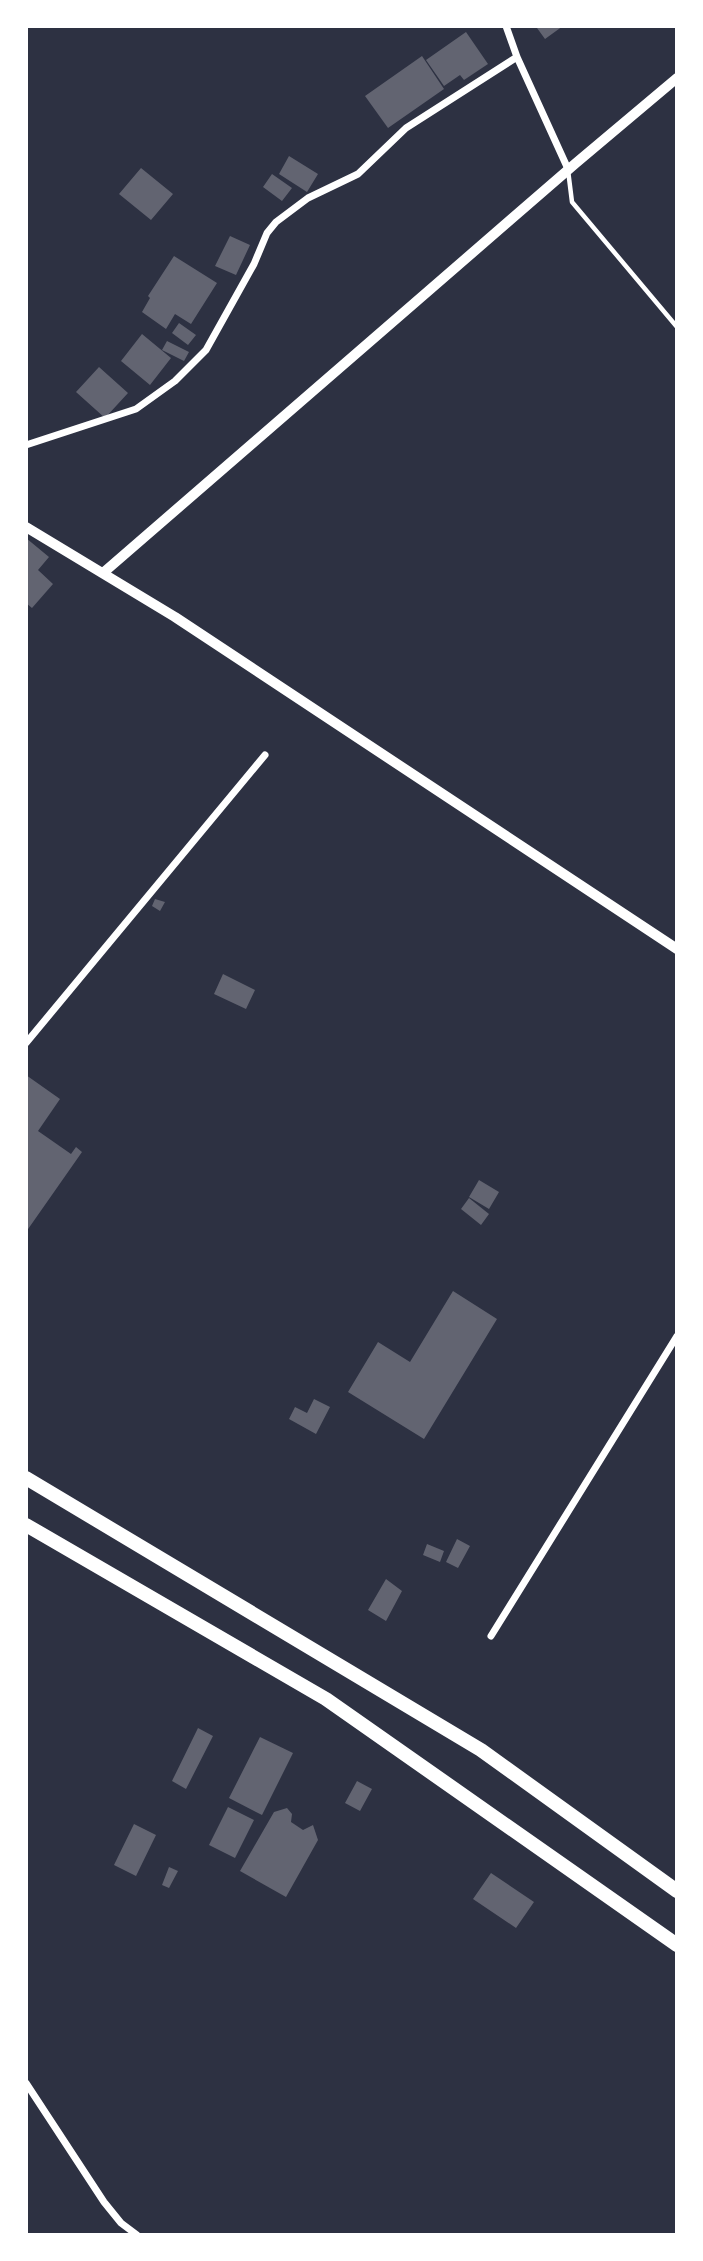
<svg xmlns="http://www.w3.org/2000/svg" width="703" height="2261" viewBox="0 0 703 2261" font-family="'Public Sans',sans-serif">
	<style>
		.building { fill: #626471 }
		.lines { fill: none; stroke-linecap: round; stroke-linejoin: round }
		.service { stroke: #fff; stroke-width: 4.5 }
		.minor { stroke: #fff; stroke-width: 7 }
		.tertiary { stroke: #fff; stroke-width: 10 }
		.trunk { stroke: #fff; stroke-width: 14 }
	</style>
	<rect width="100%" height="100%" fill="#2d3142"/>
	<path class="building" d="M540,26H563L545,39L537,28Z
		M466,32L488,64L464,80L460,75L444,86L426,60Z
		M422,56L444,89L388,128L365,96Z
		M289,156L318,174L307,192L279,174Z
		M141,168L173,194L151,220L119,194Z
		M272,174L292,188L282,201L263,187Z
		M230,236L250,245L236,275L215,266Z
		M174,256L217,283L191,324L175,314L166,329L142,312L150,298L148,296Z
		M179,323L196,335L188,345L172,333Z
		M142,334L171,358L150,385L121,361Z
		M167,341L189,352L184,361L162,350Z
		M99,367L128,393L105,418L76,392Z
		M26,538L49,557L38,570L53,584L32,608L26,603Z
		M155,899L165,902L160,911L152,906Z
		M223,974L255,990L246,1009L214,994Z
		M26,1075L60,1099L38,1131L71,1154L76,1147L82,1152L26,1232Z
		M479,1180L499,1192L489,1209L469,1197Z
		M469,1198L489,1214L481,1225L461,1209Z
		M453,1291L497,1319L424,1439L348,1392L378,1342L410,1362Z
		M314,1399L330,1407L316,1434L289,1419L295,1407L307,1413Z
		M457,1539L470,1546L458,1568L446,1562Z
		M427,1544L444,1551L440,1562L423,1555Z
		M386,1579L402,1591L386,1621L368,1610Z
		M198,1728L213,1736L186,1789L172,1781Z
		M260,1737L293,1753L262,1815L229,1798Z
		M357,1781L372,1789L360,1811L345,1803Z
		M228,1807L254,1820L235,1858L209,1845Z
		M287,1808L292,1814L291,1822L303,1830L313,1825L318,1840L286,1897L240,1871L274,1812Z
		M134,1824L156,1835L136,1876L114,1865Z
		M169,1867L178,1871L169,1888L162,1885Z
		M491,1873L534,1902L516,1928L473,1899Z"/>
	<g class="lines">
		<path class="service" d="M568,170L572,202L677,327"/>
		<path class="minor" d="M506,26L517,57L568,169
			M26,445L136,409L175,381L206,350L254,264L267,233L276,222L308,198L358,174L406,128L517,57
			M26,1043L265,755
			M491,1636L677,1336
			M26,2083L104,2202L121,2223L137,2235"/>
		<path class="tertiary" d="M26,527L175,617L677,949
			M103,573L576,163L677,78"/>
		<path class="trunk" d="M26,1478L481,1750L677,1891
			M26,1525L326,1699L677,1945"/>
	</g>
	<rect width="703" height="2261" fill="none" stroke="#ffffff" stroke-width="56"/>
</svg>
